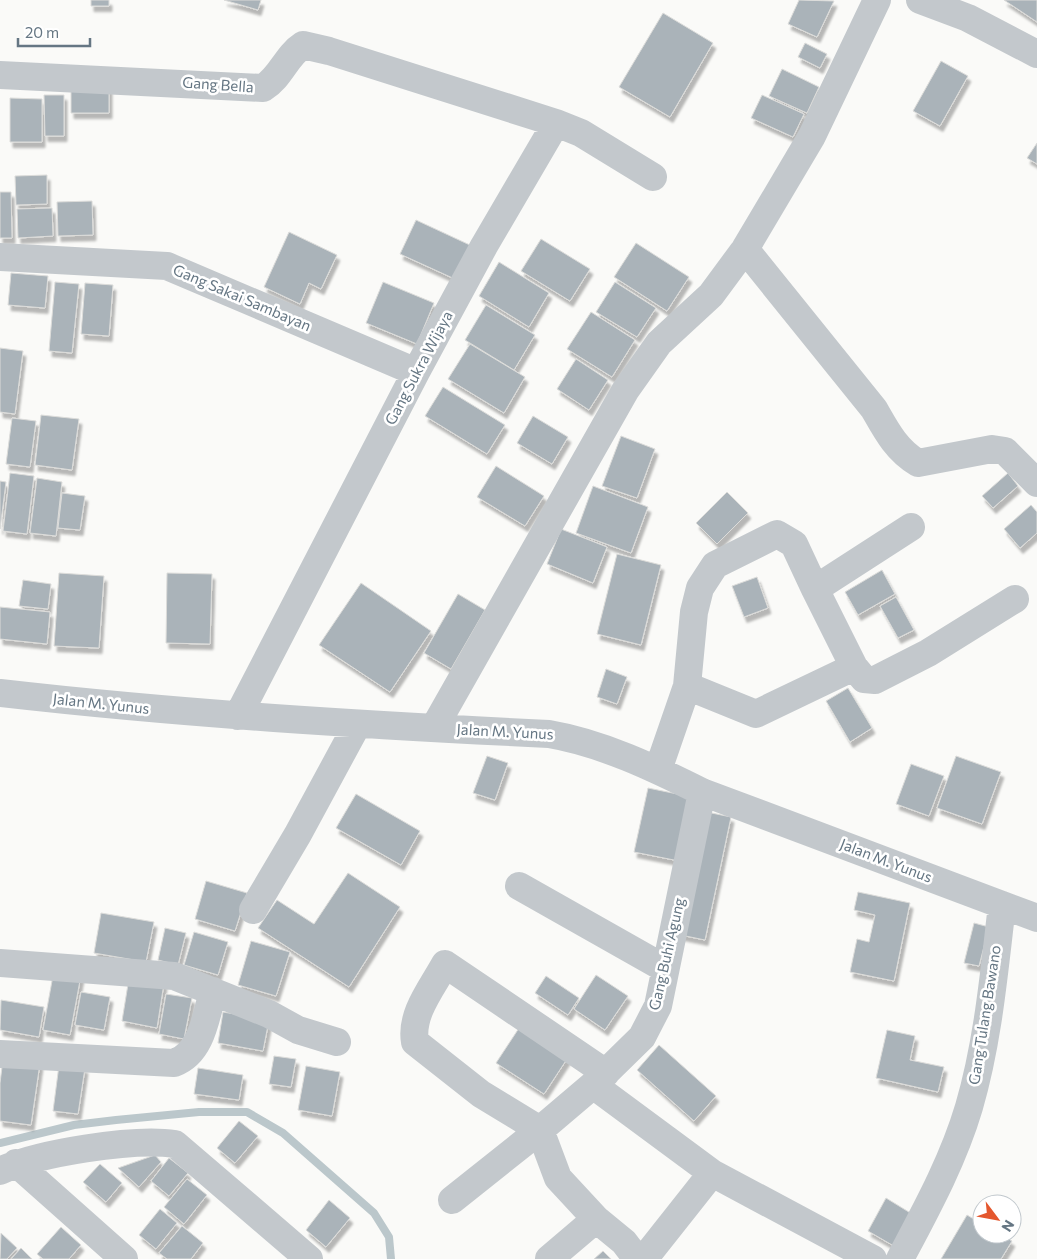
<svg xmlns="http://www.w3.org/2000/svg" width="1037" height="1259" viewBox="0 0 1037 1259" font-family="Commissioner,sans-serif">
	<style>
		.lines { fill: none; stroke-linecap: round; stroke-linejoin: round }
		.stream { stroke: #bbc7cb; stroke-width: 8 }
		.building { fill: #aab3b9; stroke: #dcdcda; filter: url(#shadow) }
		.minor { stroke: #c3c8cc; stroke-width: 28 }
		.labels { text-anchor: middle; stroke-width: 5; stroke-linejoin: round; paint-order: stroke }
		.street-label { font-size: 15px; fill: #657683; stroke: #fff }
	</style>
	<defs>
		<filter id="shadow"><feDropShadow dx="3" dy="5.5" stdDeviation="1" flood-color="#0004"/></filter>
	</defs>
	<rect width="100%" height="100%" fill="#fafaf8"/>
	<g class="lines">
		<path class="stream" d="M0,1143L74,1125L116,1120L199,1112H247L283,1133L374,1213L389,1237L391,1259"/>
	</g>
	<path class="building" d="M91,0H109V6H91Z
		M224,0H261L258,10Z
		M799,0L834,1L817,37L788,24Z
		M1004,0H1037V22Z
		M663,13L713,43L670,117L619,87Z
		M805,43L827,54L820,68L798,57Z
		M941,61L968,76L940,126L913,111Z
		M782,69L819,87L807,113L769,96Z
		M71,83H109V113H71Z
		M44,95H64V136H45Z
		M762,95L804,114L793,137L751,118Z
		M10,98L42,99V142H10Z
		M1037,143V164L1027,158Z
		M47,175V204L16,205L15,176Z
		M0,192H11L12,238H0Z
		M92,201L93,235L58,236L57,202Z
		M52,208L53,236L18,238L17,209Z
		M416,220L472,246L457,280L400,254Z
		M289,232L337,255L321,289L309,283L300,304L264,287Z
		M541,239L590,269L570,301L521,271Z
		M636,243L689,277L667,311L614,277Z
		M499,262L549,293L529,327L479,296Z
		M11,273L48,276L45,308L8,305Z
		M55,282L79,284L72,353L49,351Z
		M383,282L434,303L417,344L366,323Z
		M615,282L656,308L637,337L596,312Z
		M85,283L113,285L109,336L81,334Z
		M486,305L535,335L514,370L465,340Z
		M591,312L635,340L612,377L567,349Z
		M470,344L525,377L504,413L448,379Z
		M0,348L23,351L15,414L0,412Z
		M576,359L608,380L589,410L557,389Z
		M443,387L505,425L487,454L425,416Z
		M41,415L79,419L72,470L35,465Z
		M533,416L568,437L552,464L517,443Z
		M12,418L36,421L30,467L6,464Z
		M621,436L655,449L637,498L602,486Z
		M496,466L544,496L525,526L477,497Z
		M10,473L34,476L27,534L3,531Z
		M1008,473L1018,486L993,508L982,496Z
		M37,478L62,482L56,536L30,533Z
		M0,481L6,482L0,529Z
		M593,486L648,507L631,553L576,533Z
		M727,492L748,513L717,544L696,523Z
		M62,493L85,496L80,530L58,528Z
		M1031,505L1037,512V533L1020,548L1004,529Z
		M561,529L607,547L593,583L547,564Z
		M617,554L661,565L641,645L597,634Z
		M882,570L895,594L858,615L845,592Z
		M59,573L104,576L99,648L54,646Z
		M167,573L212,574L210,644L166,643Z
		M757,577L768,608L744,617L732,586Z
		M23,580L51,584L48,609L19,606Z
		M361,583L431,631L390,692L319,645Z
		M458,594L485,610L451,669L424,653Z
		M896,597L914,630L898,638L880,606Z
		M0,607L50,612L47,644L0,639Z
		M606,669L627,677L617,704L597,697Z
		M848,688L872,728L850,742L826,701Z
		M487,756L508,763L495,800L473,793Z
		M956,756L1001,772L982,824L937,808Z
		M911,764L944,776L929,816L896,804Z
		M648,788L692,797L679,861L634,852Z
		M356,794L420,831L401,865L336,828Z
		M702,811L731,817L705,940L676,934Z
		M348,873L400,907L349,987L258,928L277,900L314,924Z
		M206,881L247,893L235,931L195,919Z
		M858,892L910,903L894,981L850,972L857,939L869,942L875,915L854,910Z
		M101,913L154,922L146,962L94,953Z
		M974,923L989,927L979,966L964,963Z
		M165,928L186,933L178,965L158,960Z
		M194,932L228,942L218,975L184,965Z
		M251,941L290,952L276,996L238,985Z
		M54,970L81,975L70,1035L43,1030Z
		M596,975L628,996L605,1030L574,1009Z
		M546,976L579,998L568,1015L535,993Z
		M129,978L164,983L157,1028L122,1021Z
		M81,992L110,997L104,1030L75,1025Z
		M166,994L192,998L184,1039L159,1034Z
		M1,1000L44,1007L39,1037L0,1030Z
		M223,1012L269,1020L263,1051L218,1043Z
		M521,1025L569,1056L544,1094L496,1063Z
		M887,1030L915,1036L910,1060L944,1067L938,1092L876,1078Z
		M659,1045L716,1096L694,1121L637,1070Z
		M274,1056L296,1059L291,1087L269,1084Z
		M3,1059L40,1063L31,1125L0,1121V1083Z
		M59,1065L85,1068L78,1114L53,1111Z
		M306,1066L340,1072L332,1116L298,1110Z
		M198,1068L243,1075L239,1100L194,1094Z
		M239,1121L258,1136L235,1163L217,1148Z
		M155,1155L161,1162L139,1187L118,1168Z
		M169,1158L188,1173L169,1196L151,1181Z
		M100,1164L122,1183L106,1202L83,1182Z
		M187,1179L207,1195L184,1224L164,1207Z
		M886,1198L917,1217L899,1249L868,1231Z
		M329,1200L350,1218L326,1247L306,1230Z
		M160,1209L177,1223L156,1249L139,1235Z
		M967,1215L982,1224V1234H1000L1012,1241L1001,1259H941Z
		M182,1226L203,1243L191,1259H167L159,1253Z
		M61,1227L81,1245L69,1259H43L37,1254Z
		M1,1233L17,1248L7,1259H0Z
		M21,1248L32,1259H11Z
		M603,1251L611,1259H594Z"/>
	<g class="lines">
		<path class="minor" d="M920,0L968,18L1037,54
			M0,75L263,88C281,77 286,56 303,45L329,51L556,123
			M745,249L874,409C886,430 896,450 918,463L992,449L1005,451L1037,483
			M0,257L167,266L416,372
			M815,589L854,667
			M687,686L756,714L854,667L864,679L875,680L928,653L1015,599
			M0,693C183,714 365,725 549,734C602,743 654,768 702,792L1037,918
			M238,716L416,372L484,246L556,123L581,133L653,177
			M434,728L625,391L659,343L711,295L745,249L812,136L877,0
			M658,770L687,686L694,612L700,588L715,565L777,534L794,544L815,589L911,527
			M519,886L664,968
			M253,910L298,834L357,725
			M0,963L174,976L269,1014L298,1030L337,1042
			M0,1054L174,1063C202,1053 206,1016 213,991
			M593,1085L712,1173L873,1259
			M16,1163L124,1259
			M0,1171C37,1153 133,1138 175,1144L309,1259
			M452,1200L540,1130L481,1094L415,1042C410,1014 432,988 445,964L606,1073
			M549,1259L596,1219
			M637,1259L624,1242L596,1219L558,1178L540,1130L593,1085L642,1037L658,1006L702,792
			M644,1259L712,1173
			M900,1259C926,1210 953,1161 969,1107C988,1042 994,973 1002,905"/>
	</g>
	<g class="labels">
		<g class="street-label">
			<text transform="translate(218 85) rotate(4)" y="5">Gang Bella</text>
			<text transform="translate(242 298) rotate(23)" y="5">Gang Sakai Sambayan</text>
			<text transform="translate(419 368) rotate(-62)" y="5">Gang Sukra Wijaya</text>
			<text transform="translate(101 704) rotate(6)" y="5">Jalan M. Yunus</text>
			<text transform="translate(505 732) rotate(3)" y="5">Jalan M. Yunus</text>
			<text transform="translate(886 861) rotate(21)" y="5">Jalan M. Yunus</text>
			<text transform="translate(667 954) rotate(-77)" y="5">Gang Buhi Agung</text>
			<text transform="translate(985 1015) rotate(-81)" y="5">Gang Tulang Bawano</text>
		</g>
	</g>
	<g transform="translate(997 1219) rotate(122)"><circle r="24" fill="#ffffff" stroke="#c1c8cd"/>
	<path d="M0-4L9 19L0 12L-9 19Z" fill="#e4572e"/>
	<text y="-8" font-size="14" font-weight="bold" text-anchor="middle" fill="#657683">N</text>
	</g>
	<path d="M18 38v8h72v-8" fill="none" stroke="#657683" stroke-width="2.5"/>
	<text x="25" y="38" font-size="15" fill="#657683" stroke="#ffffff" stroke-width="4" paint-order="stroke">20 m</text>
</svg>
